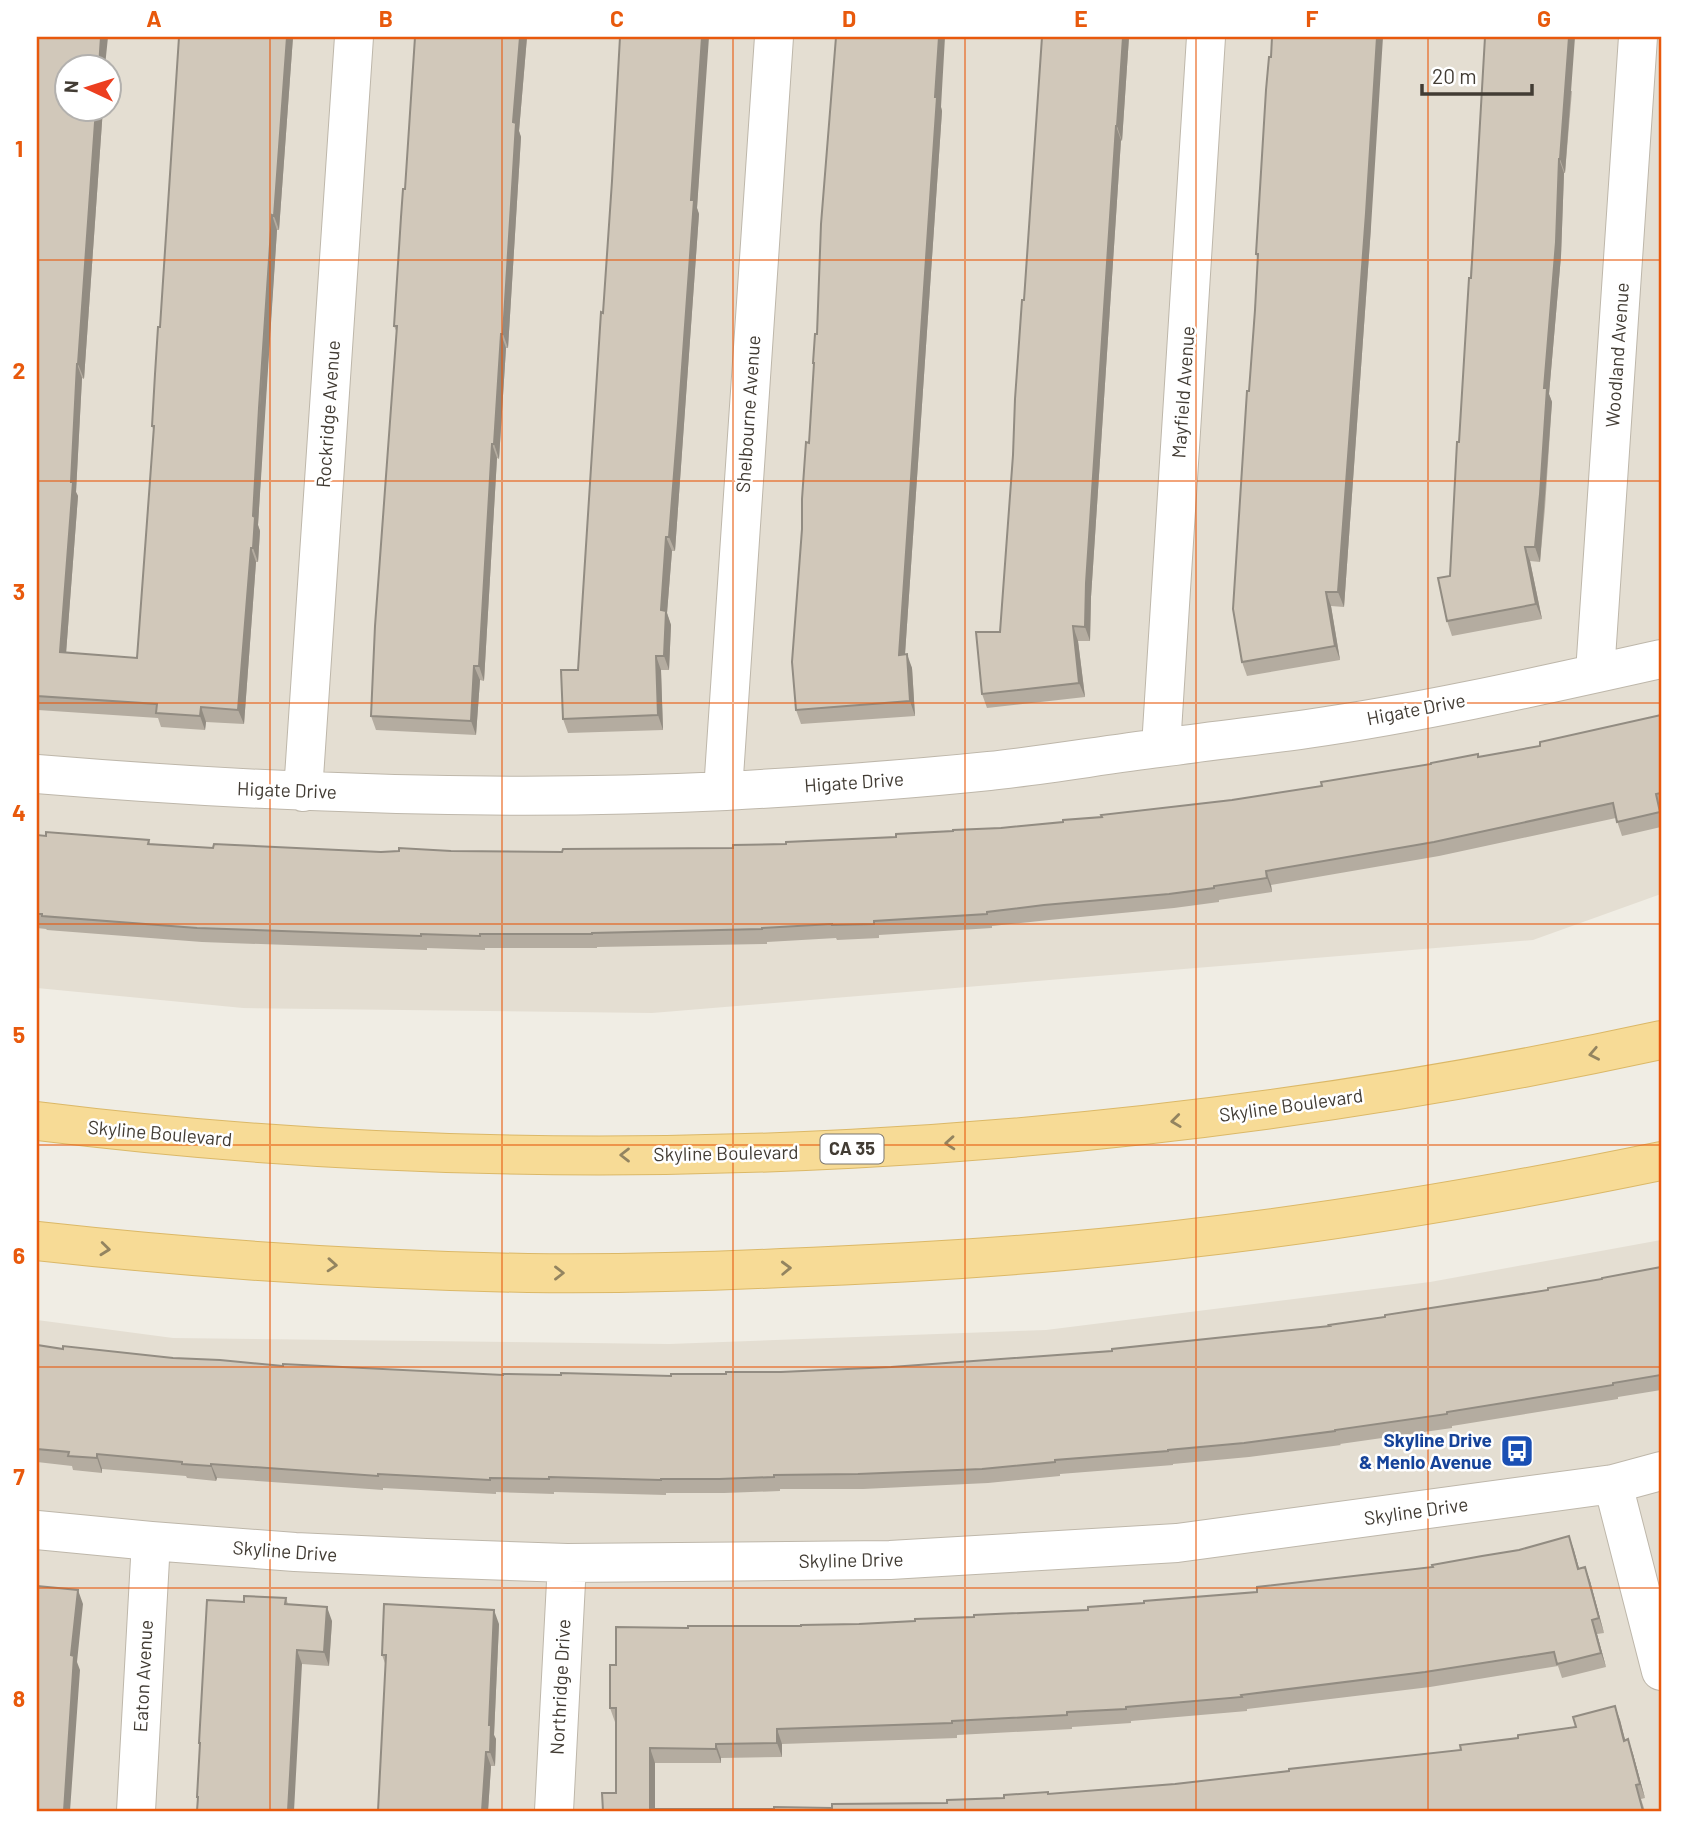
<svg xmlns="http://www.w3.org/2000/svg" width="1698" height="1848" viewBox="0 0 1698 1848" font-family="Barlow,sans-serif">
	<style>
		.residential { fill: #e4ded2; fill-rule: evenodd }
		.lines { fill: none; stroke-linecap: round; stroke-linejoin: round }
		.minor-casing { stroke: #beb7aa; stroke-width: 40 }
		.major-casing { stroke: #dbb867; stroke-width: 40 }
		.minor { stroke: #fff; stroke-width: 38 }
		.major { stroke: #f7db96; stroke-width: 38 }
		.wall { fill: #b4aca0 }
		.shaded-wall { fill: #928c82 }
		.building { fill: #d1c8ba; stroke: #928c82; stroke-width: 2 }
		.oneway { stroke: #938460 }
		.grid { fill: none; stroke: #e8590c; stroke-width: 2; stroke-opacity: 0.55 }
		.labels { text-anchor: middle; stroke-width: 5; stroke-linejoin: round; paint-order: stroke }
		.shield { fill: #fff; stroke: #7b7671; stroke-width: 2 }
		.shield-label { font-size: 18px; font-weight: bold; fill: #423c34 }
		.street-label { font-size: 19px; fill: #423c34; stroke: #fff }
		.transit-label { font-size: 19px; font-weight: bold; fill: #164399; stroke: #fff; text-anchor: end }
		.neatline { fill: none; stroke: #e8590c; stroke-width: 2.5 }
		.grid-label { font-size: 23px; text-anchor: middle; font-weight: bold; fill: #e8590c }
	</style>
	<rect width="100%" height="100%" fill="#f0ede4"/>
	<path class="residential" d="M37,37H1661V894L1533,940L652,1013L243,1008L37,988ZM66,66H108V108H66Z
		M1661,1240V1811H37V1320L173,1338L669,1344L1046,1330L1430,1282Z"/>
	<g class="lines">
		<defs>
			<path id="minor" d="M1595,673L1638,37
				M1161,747L1206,37
				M37,774C266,793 497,802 726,791C814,786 902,780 989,771C1046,765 1103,755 1160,748C1209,741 1258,736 1307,729C1426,712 1544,685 1661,659
				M723,791L774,37
				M303,792L354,37
				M1613,1484L1661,1671
				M37,1530L151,1541L295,1552L426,1558L567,1563L890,1560L1177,1543L1613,1484L1661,1471
				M136,1811L151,1541
				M554,1811L567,1563"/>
			<path id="major" d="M37,1121C575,1188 1132,1155 1661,1040
				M37,1241C200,1259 364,1270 528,1273C613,1274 698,1272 782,1268C914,1263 1045,1255 1175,1240C1338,1222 1501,1194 1661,1161"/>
		</defs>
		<use href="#minor" class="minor-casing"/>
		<use href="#major" class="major-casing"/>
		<use href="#minor" class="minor"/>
		<use href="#major" class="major"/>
	</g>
	<path class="wall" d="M37,37L66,108H103L84,379L82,378L76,492L78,496L66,653L137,658L154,432L152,426L160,327L293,37L279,230H277L264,422L258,525L260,531L258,562H256L244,724L206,722L205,730L161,727L158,718L38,710V716L37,715Z
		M415,37H527L519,131L521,137L508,348H506L499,459L497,458L484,681L480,680L476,735L376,730L371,716L397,333L394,326L405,189Z
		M1042,37H1129L1122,141L1121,140L1091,597L1090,641H1078L1085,697L987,708L982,694L1000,632L1024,300Z
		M1572,91L1565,173H1564L1561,256L1549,394L1552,402L1545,508L1540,562L1530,561L1542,619L1452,636L1447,621L1482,100Z
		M941,107L942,111L905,654L912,668L915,716L801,724L796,710L809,443L814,367L813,363L817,334Z
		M702,126L697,208L699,214L683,437L675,551H672L667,613L671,625L669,670H661L663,730L568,733L563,719L578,670Z
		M1371,227L1344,607L1331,606L1340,660L1247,676L1242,662L1249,391L1258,260L1256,254Z
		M1661,715V827L1622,836L1616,818L1439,856L1271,885L1272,892L1219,900V902L1174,908L1049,920L992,926V928L879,935V938L837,940L836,938L767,942V944L597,947V948H485V950L427,948V950L202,942L47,930L46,929L37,928V835L149,840L150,844L213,848L381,852L451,851L562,852L733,848L896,837L1063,822L1232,800L1322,786L1540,746Z
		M1661,1267V1390L1618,1397V1399L1452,1426V1428L1340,1444L1341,1445L1249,1457L1173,1464V1465L1060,1474V1476L988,1483L863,1489H780V1491L724,1493H666V1495L554,1492V1494L496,1492V1494L383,1488V1490L217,1478L216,1481L187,1478L186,1476L102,1469V1473L73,1470L72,1466L37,1462V1345L63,1349L173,1358L283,1366L503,1375L671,1376L891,1367L1112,1351L1330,1326L1548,1290Z
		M1569,1536L1579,1568L1585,1567L1590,1581L1604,1633L1597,1634L1606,1667L1562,1678L1558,1666L1430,1687L1247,1709V1711L1131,1721V1723L1072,1727V1729L957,1735V1738L782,1744V1757L721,1758V1763H655V1809H774L947,1803L1175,1784L1461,1750L1620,1720L1625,1740L1628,1739L1633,1754L1645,1798L1641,1799L1645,1811H603L616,1793L615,1722L610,1708L616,1665L688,1628L859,1624L1088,1610L1257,1592L1433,1567L1519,1550Z
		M286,1598L288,1604L332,1621L329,1666L302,1664L198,1801L197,1797L200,1747L199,1743L244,1602Z
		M499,1624L494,1735L496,1739L495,1766H491L488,1811H378L386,1666L382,1655Z"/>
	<path class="shaded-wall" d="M101,37H108L105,66H99Z
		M287,37H293L279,230L274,216Z
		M520,37H527L519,131L521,137L508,348L503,334L513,122Z
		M702,37H709L697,208L699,214L675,551L669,537Z
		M939,37H945L941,107L942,111L904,669L899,655Z
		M1123,37H1129L1122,141L1117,126Z
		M1377,37H1383L1371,227L1344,607L1338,592Z
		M1569,37H1575L1565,173L1560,159Z
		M96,108H103L84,379L78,364Z
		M1116,126L1121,140L1091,597L1090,641L1085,627L1086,583Z
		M1559,159L1564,173L1561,256L1549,394L1552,402L1540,562L1535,547L1544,388Z
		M272,215L277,230L258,525L260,531L258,562L253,548V516Z
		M501,334L506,348L499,459L494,444Z
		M77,364L82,378L76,492L78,496L65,667L60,652Z
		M492,444L497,458L484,681L479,666Z
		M666,537L672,551L667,613L671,625L669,670L664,656L661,610Z
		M1525,547L1530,561L1542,619L1536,604Z
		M251,548L256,562L244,724L238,710Z
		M1326,592L1331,606L1340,660L1335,646Z
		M1073,626L1078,641L1085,697L1079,683Z
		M907,654L912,668L915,716L910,701Z
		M656,656L661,670L663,730L658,715Z
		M474,666L480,680L476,735L471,721Z
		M201,707L206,722L205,730L200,716Z
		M1266,871L1271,885L1272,892L1267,878Z
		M97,1454L102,1469V1473L97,1458Z
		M211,1464L217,1478L216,1481L211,1466Z
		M1569,1536L1574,1550L1583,1583L1578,1569Z
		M1585,1567L1590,1581L1604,1633L1599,1618Z
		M78,1590L83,1604L77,1662L80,1670L70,1811H64L71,1655Z
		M327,1607L332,1621L329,1666L324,1652Z
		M494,1610L499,1624L494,1735L496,1739L495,1766L490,1752L489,1725Z
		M1592,1620L1597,1634L1606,1667L1601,1653Z
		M297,1650L302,1664L294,1811H288Z
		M1615,1706L1620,1720L1629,1755L1624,1741Z
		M777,1729L782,1744V1757L777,1743Z
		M1628,1739L1633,1754L1645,1798L1640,1784Z
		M716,1744L721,1758V1763L716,1749Z
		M650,1748L655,1763V1811L650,1809Z
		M486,1752L491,1766L488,1811H482Z"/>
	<path class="building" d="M37,37H101L99,66H66V108H96L78,364H77L71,482H73L60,652L137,658L154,426H152L155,374L158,327H160L179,37H287L274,216L272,215L259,408L253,516L255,517L253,548H251L238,710L201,707L200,716L156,713L157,704L37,696Z
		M415,37H520L513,122L516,123L503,334H501L494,444H492L479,666H474L471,721L371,716L375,626L397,326H394L401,217L403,189H405Z
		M620,37H702L691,200H694L678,423L669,537H666L661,610L666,611L664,656H656L658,715L563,719L561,670H578L598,359L601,312L603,313L612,181Z
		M836,37H939L935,97H937L899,655L907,654L910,701L796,710L792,662L802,529V499L806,442L809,443L814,363H813L815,334H817L821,224Z
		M1042,37H1123L1117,126H1116L1086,583L1085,627L1073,626L1079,683L982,694L976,632H1000L1013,455L1015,399L1022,300H1024Z
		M1272,37H1377L1366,213L1338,592H1326L1335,646L1242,662L1233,609L1247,391H1249L1255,310L1258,254H1256L1266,90L1269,57H1271Z
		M1485,37H1569L1560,159H1559L1556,242L1544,388H1547L1540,494L1535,547H1525L1536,604L1447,621L1438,578L1450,576L1457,442H1459L1469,278H1471Z
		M1661,715V793L1656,794L1660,812L1617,822L1613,803L1434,842L1266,871L1267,878L1214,886V888L1169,894L1044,905L987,912V914L874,921V924L832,925V924L762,928V929L592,933V934H480V936L421,934V936L197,928L42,916V914H37V835L46,836V832L149,840L148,844L213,848L214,844L381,852L399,851V848L451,851L562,852L563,849L733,848V845L786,844V842L896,837V834L953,831V830L1001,828L1063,822V820L1102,817L1101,815L1232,800L1322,786L1321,782L1431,764V763L1478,754V757L1540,746V742Z
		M1661,1267V1375L1613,1383V1385L1447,1412V1414L1335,1430V1431L1244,1443L1168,1450V1451L1055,1460V1462L982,1469L858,1474L774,1475V1477L719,1479H661V1480L549,1477V1479L490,1478V1480L378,1474V1476L211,1464V1466L182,1464V1462L97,1454V1458L68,1456L69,1452L37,1449V1345L63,1349V1346L173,1358L220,1360L283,1366V1364L503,1375V1374L561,1375V1373L671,1376V1374H726V1372H781L891,1367L1112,1351V1349L1330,1326L1329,1325L1385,1317V1315L1548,1290V1288L1602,1279V1278Z
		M1569,1536L1578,1569L1585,1567L1599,1618L1592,1620L1601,1653L1557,1664L1554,1652L1425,1672L1241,1695L1242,1697L1126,1707V1709L1067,1712V1715L952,1721V1723L777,1729V1743L716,1744V1749L650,1748V1809H774V1807L832,1808V1804L947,1803V1800L1004,1798V1795L1048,1792V1794L1175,1784L1289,1771V1769L1461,1750L1460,1745L1518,1738V1735L1576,1727L1573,1717L1615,1706L1624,1741L1628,1739L1640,1784L1636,1785L1643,1811H603L602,1793H616V1708H610V1665H616V1627L688,1628V1626H801V1625L859,1624L915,1621V1619L974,1617V1615L1088,1610V1607L1144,1603V1601L1257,1592V1587L1433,1567L1432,1565L1482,1556L1519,1550Z
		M37,1586L78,1590L71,1655L74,1656L64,1811H37Z
		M244,1596L286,1598L285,1604L327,1607L324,1652L297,1650L288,1811H197L198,1797H197L200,1743H199L207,1600L244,1602Z
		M384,1604L494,1610L489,1725H491L490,1752H486L482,1811H378L386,1655H382Z"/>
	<defs><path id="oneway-chevron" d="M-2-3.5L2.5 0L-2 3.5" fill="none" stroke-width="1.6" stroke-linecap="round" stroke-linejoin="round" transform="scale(1.75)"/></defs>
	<g class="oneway">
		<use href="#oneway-chevron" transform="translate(1594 1054) rotate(169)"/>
		<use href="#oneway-chevron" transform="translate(1176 1121) rotate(173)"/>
		<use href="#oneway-chevron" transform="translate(950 1143) rotate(176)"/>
		<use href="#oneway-chevron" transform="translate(625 1155) rotate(-180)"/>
		<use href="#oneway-chevron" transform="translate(105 1249) rotate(6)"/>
		<use href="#oneway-chevron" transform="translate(332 1265) rotate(4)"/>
		<use href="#oneway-chevron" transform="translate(786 1268) rotate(-2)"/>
		<use href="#oneway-chevron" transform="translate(559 1273)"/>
	</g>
	<path class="grid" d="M270,37V1811M502,37V1811M733,37V1811M965,37V1811M1196,37V1811M1428,37V1811M37,260H1661M37,481H1661M37,703H1661M37,924H1661M37,1145H1661M37,1367H1661M37,1588H1661"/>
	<defs>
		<symbol id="bus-square" viewBox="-11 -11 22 22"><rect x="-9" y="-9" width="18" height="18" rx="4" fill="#1a4fb4" stroke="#fff"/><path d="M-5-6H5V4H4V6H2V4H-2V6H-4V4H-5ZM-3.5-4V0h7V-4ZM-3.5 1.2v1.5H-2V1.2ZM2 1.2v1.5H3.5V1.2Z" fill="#fff"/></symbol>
	</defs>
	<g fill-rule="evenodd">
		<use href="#bus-square" x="1498" y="1432" width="38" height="38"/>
	</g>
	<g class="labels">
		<rect class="shield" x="820.5" y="1134.5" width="63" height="29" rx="5"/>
		<g class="shield-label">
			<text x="852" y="1155">CA 35</text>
		</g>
		<g class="street-label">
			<text transform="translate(1617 355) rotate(-86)" y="7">Woodland Avenue</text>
			<text transform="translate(1183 392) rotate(-86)" y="7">Mayfield Avenue</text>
			<text transform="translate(328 414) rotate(-86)" y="7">Rockridge Avenue</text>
			<text transform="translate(748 414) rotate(-86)" y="7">Shelbourne Avenue</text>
			<text transform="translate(1416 709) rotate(-11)" y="7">Higate Drive</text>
			<text transform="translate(854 782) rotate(-4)" y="7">Higate Drive</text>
			<text transform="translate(287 790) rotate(2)" y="7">Higate Drive</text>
			<text transform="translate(1291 1105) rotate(-8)" y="7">Skyline Boulevard</text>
			<text transform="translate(160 1133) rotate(5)" y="7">Skyline Boulevard</text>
			<text transform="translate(726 1153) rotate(-1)" y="7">Skyline Boulevard</text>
			<text transform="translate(1416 1511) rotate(-8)" y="7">Skyline Drive</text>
			<text transform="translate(285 1551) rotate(4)" y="7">Skyline Drive</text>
			<text transform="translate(851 1560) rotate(-1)" y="7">Skyline Drive</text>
			<text transform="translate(143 1676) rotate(-87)" y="7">Eaton Avenue</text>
			<text transform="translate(560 1687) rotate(-87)" y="7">Northridge Drive</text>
		</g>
		<g class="transit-label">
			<text x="1492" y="1447">Skyline Drive<tspan x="1492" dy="22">&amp; Menlo Avenue</tspan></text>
		</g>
	</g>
	<rect width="1698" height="1848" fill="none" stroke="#ffffff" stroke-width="77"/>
	<g transform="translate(88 88) rotate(274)"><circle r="33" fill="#ffffff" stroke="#b3b1ae" stroke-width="2"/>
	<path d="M0-5L12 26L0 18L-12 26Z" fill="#ec3e1f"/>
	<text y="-10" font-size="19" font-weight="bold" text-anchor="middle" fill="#423c34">N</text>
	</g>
	<path d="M1422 84v10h110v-10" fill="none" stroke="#423c34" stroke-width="3.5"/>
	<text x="1432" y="84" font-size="21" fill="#423c34" stroke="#ffffff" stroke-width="5" paint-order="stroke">20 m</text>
	<rect x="38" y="38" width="1622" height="1772" class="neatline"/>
	<g class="grid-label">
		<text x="154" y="27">A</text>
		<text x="386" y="27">B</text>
		<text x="617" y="27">C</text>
		<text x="849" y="27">D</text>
		<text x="1081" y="27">E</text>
		<text x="1312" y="27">F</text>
		<text x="1544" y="27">G</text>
		<text x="19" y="157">1</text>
		<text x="19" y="379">2</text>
		<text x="19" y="600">3</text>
		<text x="19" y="821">4</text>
		<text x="19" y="1043">5</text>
		<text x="19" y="1264">6</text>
		<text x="19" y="1485">7</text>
		<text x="19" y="1707">8</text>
	</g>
</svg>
